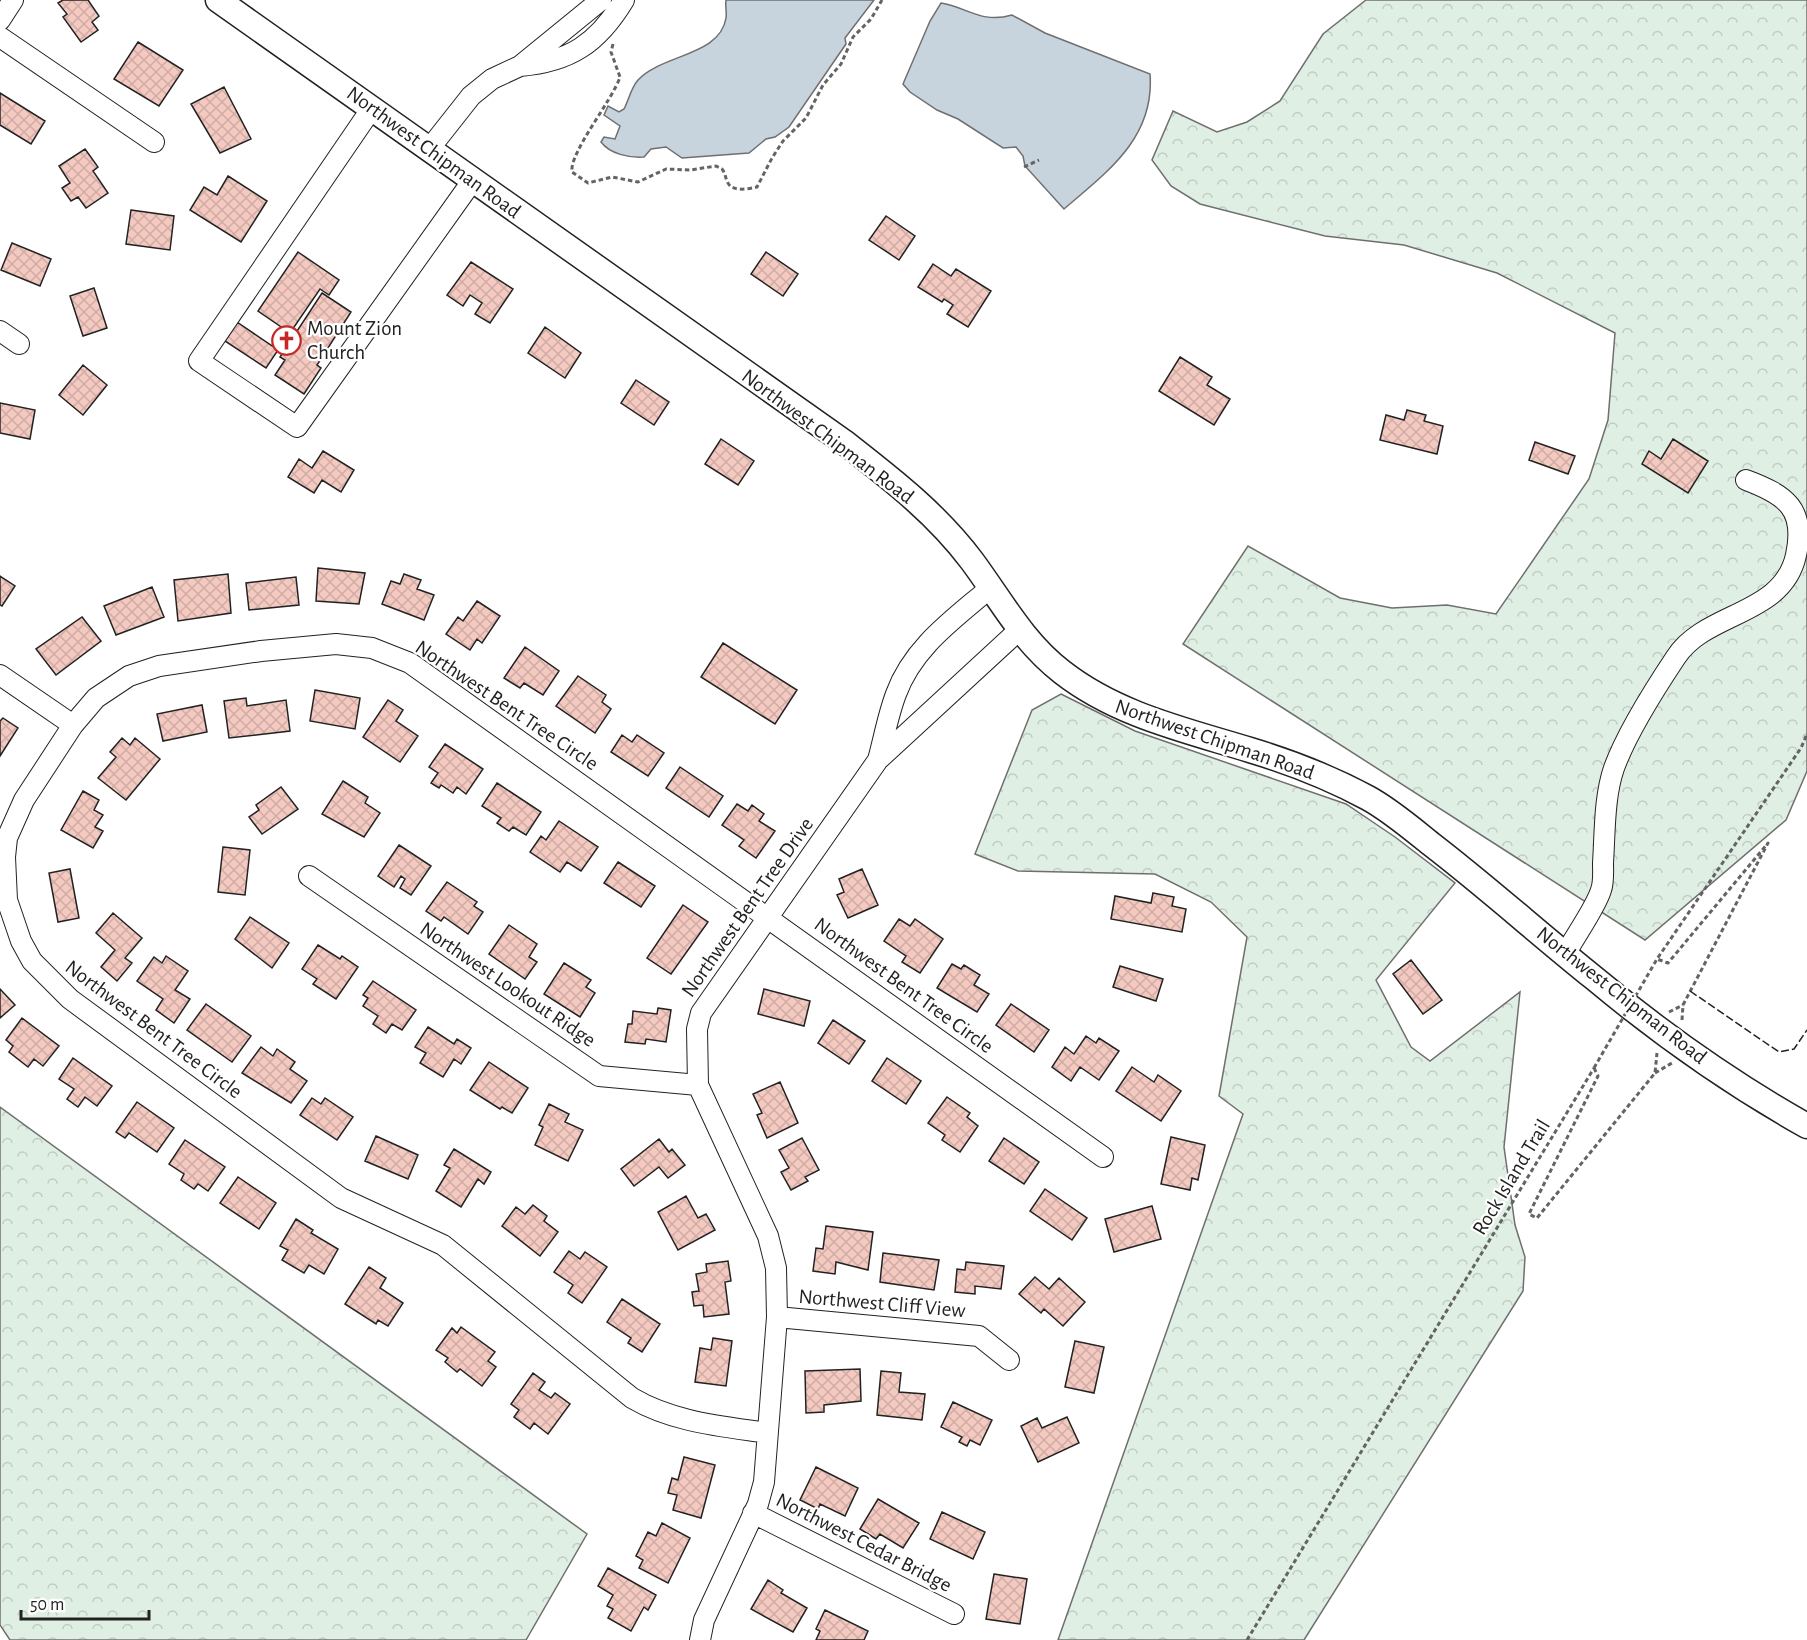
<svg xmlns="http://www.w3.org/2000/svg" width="1807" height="1640" viewBox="0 0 1807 1640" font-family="'Alegreya Sans',sans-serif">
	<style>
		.forest { fill: url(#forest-crowns); stroke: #6f6f6f; stroke-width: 1.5 }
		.water { fill: #c7d3dd; stroke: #6f6f6f; stroke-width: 1.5 }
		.building { fill: url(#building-cross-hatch); stroke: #222; stroke-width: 1.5 }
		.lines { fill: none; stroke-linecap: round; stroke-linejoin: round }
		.minor-casing { stroke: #222; stroke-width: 22 }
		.major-casing { stroke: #222; stroke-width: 27 }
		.path { stroke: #646464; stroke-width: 3; stroke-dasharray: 4.5 3; stroke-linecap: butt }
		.minor { stroke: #fff; stroke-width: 20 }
		.major { stroke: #fff; stroke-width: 24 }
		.path-bridge { stroke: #646464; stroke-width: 3; stroke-dasharray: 4.5 3; stroke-linecap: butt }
		.fence { stroke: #222; stroke-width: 1.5; stroke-dasharray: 8 3; stroke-linecap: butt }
		.labels { text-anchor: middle; stroke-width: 4.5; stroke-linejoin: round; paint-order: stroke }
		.street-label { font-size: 21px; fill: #222; stroke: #fff }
		.poi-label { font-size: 21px; fill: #222; stroke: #fff; text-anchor: start }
	</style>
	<defs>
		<pattern id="forest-crowns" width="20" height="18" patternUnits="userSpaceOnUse" patternTransform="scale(1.5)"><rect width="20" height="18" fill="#e0efe3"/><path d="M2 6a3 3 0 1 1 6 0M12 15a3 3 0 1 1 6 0" fill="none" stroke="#c0cdc2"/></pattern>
		<pattern id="building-cross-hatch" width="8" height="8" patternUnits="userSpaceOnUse" patternTransform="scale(1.5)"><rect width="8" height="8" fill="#f3c9c0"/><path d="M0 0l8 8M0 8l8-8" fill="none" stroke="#d0aca5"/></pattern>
	</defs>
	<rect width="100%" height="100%" fill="#fff"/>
	<path class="forest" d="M1366,0H1807V771L1786,820L1645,940L1183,644L1248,546L1340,598L1392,608L1447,605L1496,614L1589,479L1608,420L1615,333L1497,273L1404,245L1325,236L1200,204L1171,186L1152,160L1173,111L1217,132L1247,122L1280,101L1323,34Z
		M1061,694L1135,731L1346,804L1395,837L1455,883L1376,980L1411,1047L1430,1061L1520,992L1504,1147L1515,1225L1525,1257L1523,1291L1304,1640H1058L1243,1114L1219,1096L1247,937L1211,902L1155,874L1018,871L975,854L1032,710Z
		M0,1107L587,1534L526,1640H10L0,1625Z"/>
	<path class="water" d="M726,0H874L845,38L846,44L789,127L775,137L766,139L749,153L682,158L666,147L651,149L644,157C629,158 610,154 601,142L604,137L615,139L620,126L604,115L608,106L619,112L624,109C629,99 631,88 638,80C662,54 720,56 726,18C727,13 725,6 726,0Z
		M941,3C967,7 981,24 1012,15L1045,33L1150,74C1155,138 1107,172 1064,209L1025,166L1023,156L1016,147L1003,148L958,119L937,110L910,92L903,84L930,21Z"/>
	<path class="building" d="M63,0H88L99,16L92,22L98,30L81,42L63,17L67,14L58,3Z
		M138,42L183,70L159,106L114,79Z
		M224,87L251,139L220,153L191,104Z
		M0,93L45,121L31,144L0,125Z
		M85,149L98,167L93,171L108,193L86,208L78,197L71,201L62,188L70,183L59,166Z
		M228,176L267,201L241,242L190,210L204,187L217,195Z
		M131,210L174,216L170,250L126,244Z
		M886,216L915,236L899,260L869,240Z
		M12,243L51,259L40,286L1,270Z
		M298,252L339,280L329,295L320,289L290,333L258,311Z
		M766,252L798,274L783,296L751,274Z
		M471,262L513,289L490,323L475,314L482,303L470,295L463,306L447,295Z
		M933,264L951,276L956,269L991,291L968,327L947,314L953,305L944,299L942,302L918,287Z
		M94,288L107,328L83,336L70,296Z
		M322,293L351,312L317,365L321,368L304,394L275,375L285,360L280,357Z
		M237,322L278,350L266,368L225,341Z
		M545,327L581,353L565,378L528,353Z
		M1180,357L1212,377L1207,385L1230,399L1214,425L1159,391Z
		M83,365L107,385L83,415L59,395Z
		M636,380L669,402L654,425L621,403Z
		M0,403L35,410L30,439L0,433Z
		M1407,410L1426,415L1424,421L1443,426L1437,454L1380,440L1386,415L1404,420Z
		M721,439L754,461L738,485L705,464Z
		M1673,439L1708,461L1688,493L1642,464L1649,451L1661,459Z
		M1535,442L1575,456L1568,474L1529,460Z
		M323,451L354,470L341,492L322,480L314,493L288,477L299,459L312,468Z
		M318,568L365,573L359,604L316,601Z
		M228,574L231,613L178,621L174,580Z
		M404,574L421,580L417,589L434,595L424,620L382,604L391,581L400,584Z
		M0,576L15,586L2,606L0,605Z
		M296,577L299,605L249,610L246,583Z
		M152,587L164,617L116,635L104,606Z
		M477,601L500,616L482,643L477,639L470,650L446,634L458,617L463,621Z
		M82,617L101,641L56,675L36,649Z
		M723,643L797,690L775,724L701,677Z
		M525,647L559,671L543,695L524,683L520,688L504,678Z
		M578,676L606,695L602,702L611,709L595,733L556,706Z
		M315,690L360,698L355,729L310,721Z
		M246,698L247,706L286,700L290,731L229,738L224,701Z
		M388,700L403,710L396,721L418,736L400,762L363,737Z
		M202,705L207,732L163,741L157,714Z
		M3,718L18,728L0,756V721Z
		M622,735L632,742L637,735L664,753L648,776L611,752Z
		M122,738L130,745L135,738L160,759L126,800L98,778L116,757L110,752Z
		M445,744L483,769L466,794L457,787L453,793L441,785L439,788L431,783L438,773L429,767Z
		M680,767L723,796L709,817L666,788Z
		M343,781L368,797L365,803L380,813L364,837L322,814Z
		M497,783L541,812L526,835L513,827L509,831L497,823L501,818L482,806Z
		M281,787L298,809L262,834L249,817L259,810L256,805Z
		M83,791L99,800L94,810L103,815L95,827L103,831L93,848L61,830Z
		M737,804L748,811L752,805L764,814L759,821L775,831L756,858L739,846L744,840L722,825Z
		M559,821L598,847L581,871L567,862L560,872L530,852L541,836L546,840Z
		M399,845L431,866L411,895L400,888L405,879L401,876L394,887L378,876Z
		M223,847L250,850L245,895L218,892Z
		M618,862L655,886L641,907L604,883Z
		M70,869L79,918L58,922L49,873Z
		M862,869L878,905L848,918L837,895L844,892L839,879Z
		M447,882L477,902L474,906L483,912L468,934L444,917L441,921L426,911Z
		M1153,893L1174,897L1172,906L1186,909L1182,932L1111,919L1115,896L1151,903Z
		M683,905L708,922L671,974L647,958Z
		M113,913L142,938L125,958L132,963L117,981L101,967L115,950L96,933Z
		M250,917L289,943L272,968L235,939Z
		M899,919L910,926L915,919L943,939L920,973L902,962L906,956L884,941Z
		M509,925L537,944L529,957L537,962L525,979L489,954Z
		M318,945L340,959L342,956L358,967L336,999L313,984L317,979L302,969Z
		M166,956L188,971L175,990L190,999L174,1023L156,1010L163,999L137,981L154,957L162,963Z
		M1411,960L1442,1000L1423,1014L1393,974Z
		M564,963L591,980L586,987L595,993L580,1017L544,994Z
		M952,964L961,969L964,965L980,975L974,985L989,994L977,1012L937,988Z
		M1120,966L1163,979L1156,1001L1113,987Z
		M373,981L416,1010L402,1030L392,1024L386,1033L373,1024L378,1016L363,1006L368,998L363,995Z
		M0,989L15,1005L0,1018Z
		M764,989L810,1001L804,1026L758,1014Z
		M206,1004L251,1036L232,1062L187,1030Z
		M1011,1004L1049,1030L1034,1052L996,1025Z
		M658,1008L671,1010L666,1042L646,1039L645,1044L625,1042L628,1024H632L633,1011L657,1014Z
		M22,1018L59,1046L43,1066L34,1059L28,1067L9,1052L13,1046L6,1040Z
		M833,1020L865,1041L849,1064L818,1043Z
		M428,1027L454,1044L457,1039L471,1048L461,1064L454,1059L443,1077L420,1063L426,1053L415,1047Z
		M1086,1036L1096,1043L1099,1038L1119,1051L1099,1080L1080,1067L1071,1081L1052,1067L1065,1047L1074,1054Z
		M261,1047L273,1056L277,1049L295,1062L290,1069L307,1081L291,1103L242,1073Z
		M73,1058L112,1086L97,1106L85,1097L78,1107L67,1099L74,1089L59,1079Z
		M887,1058L921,1081L906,1104L872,1081Z
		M489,1062L528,1088L512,1113L502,1107L500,1109L470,1090Z
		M1132,1067L1154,1082L1158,1075L1181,1091L1161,1121L1116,1091Z
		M780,1082L798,1123L767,1138L757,1115L762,1113L753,1094Z
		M947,1097L970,1113L967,1117L978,1126L960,1152L942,1140L945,1135L928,1123Z
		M312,1098L321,1104L325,1098L353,1117L337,1140L300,1115Z
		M137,1102L174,1128L157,1152L129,1133L125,1138L116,1132Z
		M549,1104L569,1114L565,1122L583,1130L568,1161L535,1145L543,1127L539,1125Z
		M376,1136L418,1155L408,1179L365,1161Z
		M1171,1137L1205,1145L1198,1180L1192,1178L1190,1190L1161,1184Z
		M802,1138L819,1170L805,1177L808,1181L791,1190L781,1172L789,1168L779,1150Z
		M1004,1138L1039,1162L1024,1184L989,1161Z
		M659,1139L669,1152L672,1149L685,1165L668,1178L659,1167L634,1186L621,1169Z
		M185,1140L225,1167L208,1191L198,1184L194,1189L181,1180L184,1174L169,1164Z
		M454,1149L491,1172L484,1184L478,1179L461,1207L436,1191L450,1168L444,1165Z
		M238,1177L276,1203L259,1229L220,1203Z
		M1045,1189L1087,1218L1072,1240L1030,1211Z
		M686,1196L698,1218L706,1214L715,1230L678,1250L658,1212Z
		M533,1205L547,1216L544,1221L558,1232L540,1256L502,1226L516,1207L525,1214Z
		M1152,1206L1161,1239L1114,1252L1105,1219Z
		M296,1219L313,1230L311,1233L338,1249L324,1274L309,1265L304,1273L282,1260L288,1250L280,1246Z
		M826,1226L873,1232L868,1270L836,1262L835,1274L813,1271L816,1248L823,1249Z
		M569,1251L580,1259L585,1252L607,1267L582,1303L568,1293L573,1285L554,1272Z
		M883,1253L939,1260L934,1290L880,1282Z
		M728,1261L731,1281L725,1282L729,1314L704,1317L703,1305L694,1306L692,1292L699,1291L696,1274L707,1272L706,1264Z
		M966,1262L1004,1266L1001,1289L975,1286V1294L955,1292L957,1269L965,1270Z
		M369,1267L386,1278L380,1288L403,1303L388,1326L378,1320L376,1324L345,1304Z
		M1035,1277L1049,1289L1059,1278L1085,1302L1063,1326L1044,1309L1041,1313L1019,1294Z
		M622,1299L660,1324L642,1352L628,1343L631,1338L607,1322Z
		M461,1327L495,1352L488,1361L496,1367L482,1386L460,1369L457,1372L445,1362L448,1358L436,1350L452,1328L457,1333Z
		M713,1338L732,1341L726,1386L695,1382L700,1348L711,1350Z
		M1075,1341L1104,1347L1094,1393L1065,1387Z
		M860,1369L861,1401L824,1405V1412L806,1413L805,1371Z
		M881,1371L901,1373L899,1392L925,1394L922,1420L877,1415Z
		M533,1373L545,1382L539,1390L551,1398L555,1393L570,1404L548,1434L534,1423L530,1429L514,1417L519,1410L511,1404Z
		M953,1402L992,1420L980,1445L970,1440L967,1446L959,1442L962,1437L941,1427Z
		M1067,1417L1079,1443L1038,1462L1021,1426L1037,1418L1042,1428Z
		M684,1457L715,1465L701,1518L673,1510L677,1495L668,1493L672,1478L678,1480Z
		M816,1467L858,1488L845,1516L820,1504L818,1509L800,1500Z
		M878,1499L919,1523L903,1548L880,1534L876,1539L860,1529Z
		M942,1512L985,1532L973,1559L930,1539Z
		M662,1523L690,1538L668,1583L639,1568L643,1560L636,1556L648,1532L656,1536Z
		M608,1568L656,1595L648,1610L644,1607L631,1631L608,1618L613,1609L607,1606L613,1595L598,1586Z
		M994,1574L1027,1579L1020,1624L986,1619Z
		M768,1580L783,1590L781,1593L807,1608L793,1632L751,1609Z
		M825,1610L868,1631L864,1640H816L820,1631L816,1629Z"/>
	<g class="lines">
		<defs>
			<path id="minor" d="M0,20L13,0
				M0,37L154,142
				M520,66C570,62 598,43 624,0
				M372,108L199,361L297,427L473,180
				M430,148L471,96L492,79L520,66L601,0
				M0,331L19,344
				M0,675L73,725
				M878,760C884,738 888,715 896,694C913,647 954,619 990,588
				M309,876L599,1076L698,1085
				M1566,953C1575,936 1596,907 1601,890C1604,882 1603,871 1603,863C1605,833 1604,797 1614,768C1626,735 1656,687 1676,657C1706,611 1783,616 1796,555C1806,509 1786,495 1746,480
				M777,1317L979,1336L1009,1360
				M767,1433C720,1426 673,1422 632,1398L443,1245L341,1198L70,999L32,961L21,941L7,900L5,857L7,838L24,800L73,725L96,698L129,676L159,666L261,651L336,644L372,648L410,663L1103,1157
				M753,1513L954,1614
				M700,1640L704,1620L758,1504L764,1482L777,1317L776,1268L768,1236L698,1085L697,1029L701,1013L878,760L1019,630"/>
			<path id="major" d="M218,0L844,442C890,478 936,513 972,561C1001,600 1022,641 1062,672C1117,715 1185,730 1250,750C1290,762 1331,778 1368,798C1390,810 1411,828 1431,844C1487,887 1539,934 1594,978C1660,1033 1732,1084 1807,1126"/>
		</defs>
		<use href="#minor" class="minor-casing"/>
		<use href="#major" class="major-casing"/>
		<path class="path" d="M613,44L611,52L620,77C612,101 569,153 572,172L588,183L612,177L638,182L666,169L690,170L716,166L722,169C726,174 725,178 728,183C732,192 749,189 757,187L772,158L783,141L806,118L823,85L841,64L853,37L871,19L882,0
			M1024,167L1039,160
			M1669,1012L1683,1005
			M1682,1020L1683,1005L1768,843L1668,963L1657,959L1801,748L1807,734
			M1594,1068L1598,1076L1529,1214L1537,1218L1655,1073L1657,1053
			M1655,1073L1672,1063
			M1247,1640L1594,1068"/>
		<use href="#minor" class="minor"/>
		<use href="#major" class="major"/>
		<path class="path-bridge" d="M1594,1068L1657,959"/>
		<path class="fence" d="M1690,991L1779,1052L1794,1049L1807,1030"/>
	</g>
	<defs>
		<symbol id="church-ring" viewBox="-11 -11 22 22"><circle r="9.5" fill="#fff" stroke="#c62828" stroke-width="1.5"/><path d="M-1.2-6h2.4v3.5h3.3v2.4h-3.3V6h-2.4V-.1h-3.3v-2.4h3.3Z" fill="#c62828"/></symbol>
	</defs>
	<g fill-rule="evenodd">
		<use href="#church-ring" x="270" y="324" width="33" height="33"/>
	</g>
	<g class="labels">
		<g class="street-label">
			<text transform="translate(434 152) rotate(36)" y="7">Northwest Chipman Road</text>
			<text transform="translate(828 436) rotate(37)" y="7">Northwest Chipman Road</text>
			<text transform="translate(507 705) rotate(34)" y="7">Northwest Bent Tree Circle</text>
			<text transform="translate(1215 739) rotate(19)" y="7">Northwest Chipman Road</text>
			<text transform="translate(747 907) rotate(-55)" y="7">Northwest Bent Tree Drive</text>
			<text transform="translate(508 984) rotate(34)" y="7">Northwest Lookout Ridge</text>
			<text transform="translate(904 985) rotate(36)" y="7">Northwest Bent Tree Circle</text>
			<text transform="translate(1622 995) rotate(38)" y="7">Northwest Chipman Road</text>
			<text transform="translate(154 1029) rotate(37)" y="7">Northwest Bent Tree Circle</text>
			<text transform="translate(1511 1177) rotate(-59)" y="7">Rock Island Trail</text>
			<text transform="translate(882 1303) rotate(5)" y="7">Northwest Cliff View</text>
			<text transform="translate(864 1542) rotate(27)" y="7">Northwest Cedar Bridge</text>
		</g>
		<g class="poi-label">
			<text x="307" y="335">Mount Zion<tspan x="307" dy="24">Church</tspan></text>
		</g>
	</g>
	<path d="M21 1610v9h128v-9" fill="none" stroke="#222222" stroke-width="3"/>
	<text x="30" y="1610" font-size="18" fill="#222222" stroke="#ffffff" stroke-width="4.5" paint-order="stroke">50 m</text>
</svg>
